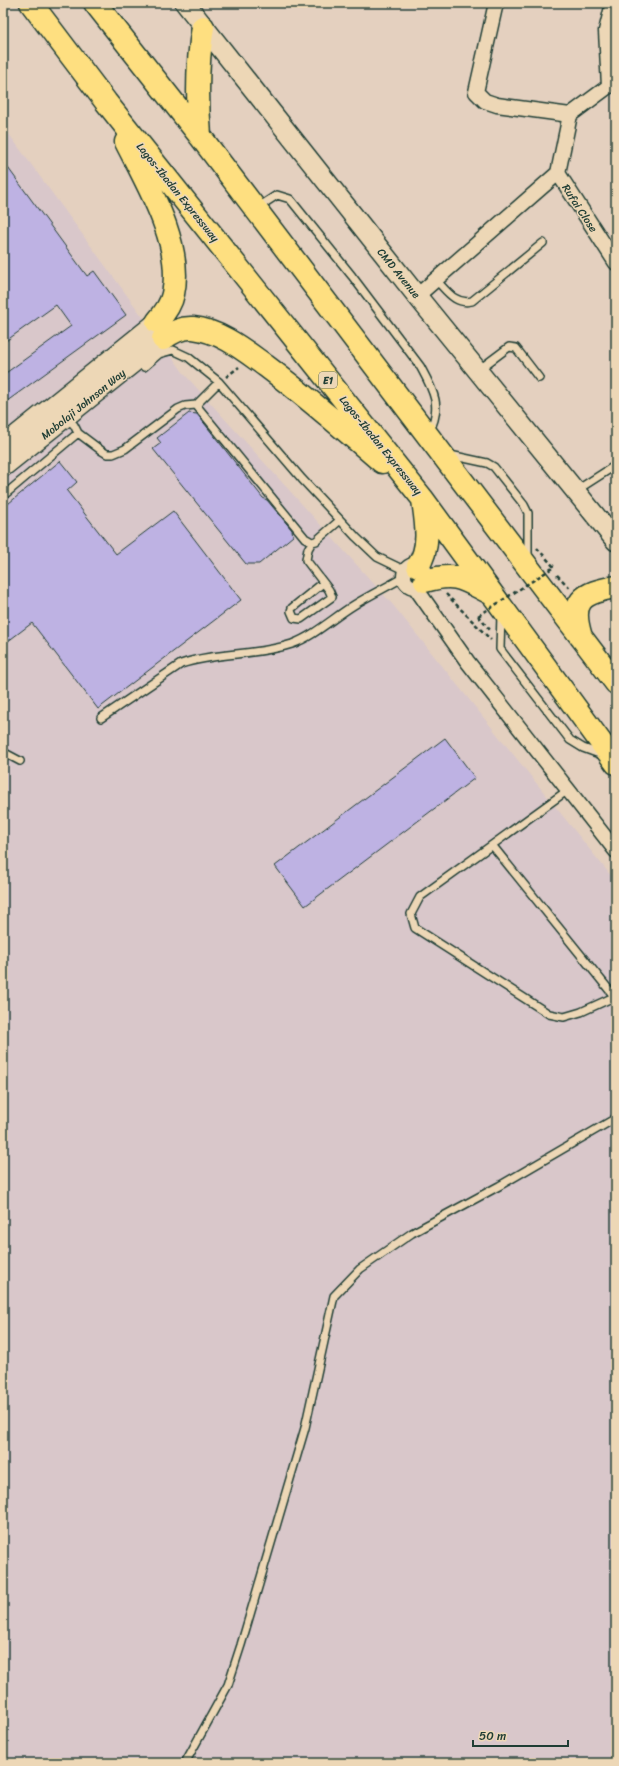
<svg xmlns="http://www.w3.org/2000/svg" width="619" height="1766" viewBox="0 0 619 1766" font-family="Sriracha,sans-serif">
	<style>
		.built { fill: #d9c7ca }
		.building { fill: #beb2e3; stroke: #1f3d34 }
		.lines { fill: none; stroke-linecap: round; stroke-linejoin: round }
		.lane-casing { stroke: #1f3d34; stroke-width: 10 }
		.street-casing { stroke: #1f3d34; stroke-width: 17 }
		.secondary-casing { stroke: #1f3d34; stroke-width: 22 }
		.highway-casing { stroke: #1f3d34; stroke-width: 25 }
		.path { stroke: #1f3d34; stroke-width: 2.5; stroke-dasharray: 4 3; stroke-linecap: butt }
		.lane { stroke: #edd7b6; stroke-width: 7 }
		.street { stroke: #edd7b6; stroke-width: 14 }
		.secondary { stroke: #edd7b6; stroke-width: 19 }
		.highway { stroke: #fedf80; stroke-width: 22 }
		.path-bridge { stroke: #1f3d34; stroke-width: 2.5; stroke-dasharray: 4 3; stroke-linecap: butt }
		.labels { text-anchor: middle; stroke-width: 3; stroke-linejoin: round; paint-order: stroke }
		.shield { fill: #edd7b6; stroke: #5d6b5b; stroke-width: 1 }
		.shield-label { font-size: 10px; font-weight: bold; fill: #1f3d34 }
		.street-label { font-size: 11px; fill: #1f3d34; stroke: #edd7b6 }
	</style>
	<rect width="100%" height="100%" fill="#e4d0bf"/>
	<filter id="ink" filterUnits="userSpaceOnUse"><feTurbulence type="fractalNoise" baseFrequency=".025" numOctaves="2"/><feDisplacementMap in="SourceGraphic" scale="8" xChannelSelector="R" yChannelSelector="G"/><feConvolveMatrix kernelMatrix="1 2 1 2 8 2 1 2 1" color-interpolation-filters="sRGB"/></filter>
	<g filter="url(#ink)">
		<path class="built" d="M3,126L186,376L393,605L616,882V1763H3Z"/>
		<path class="building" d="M3,161L87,276L94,271L126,315L3,404V375L71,326L56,305L3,343Z
			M189,413L197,414L263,498L267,500L292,530L293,536L259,564H246L153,449L161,443L157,438Z
			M60,461L77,482L67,491L116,554L173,511L241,600L98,709L32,623L3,645V508Z
			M445,738L475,778L305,906L275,866Z"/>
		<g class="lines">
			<defs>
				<path id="lane" d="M257,208L277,195L290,199L352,276L420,366C433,390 443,406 429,432
					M436,280C447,291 455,305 472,301L543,243
					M144,367L159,354L173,350L188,357L219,382L302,479L356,537L377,557L406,571
					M477,371L509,347L516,348L539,378
					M196,405L219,382
					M67,418L74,425L78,433L102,451L107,454H113L125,449L178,409L185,406L196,405L305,538L312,542L316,541L339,521
					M450,455L487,463L494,467L524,505L528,513V559
					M577,490L616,465
					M3,496L78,433
					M312,542L308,549L306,560L329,590L332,597L301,619L294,618L291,611L292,608L323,583
					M501,614L500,649L570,740L583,748L602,755
					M101,718L181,664C216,652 256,656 292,644C314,636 333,618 354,605C370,595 387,587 404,577
					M3,752L20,761
					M568,790L420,897L411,914L415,928L549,1014L564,1017L581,1012L616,996
					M492,845L614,996
					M185,1763L228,1685L241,1645L305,1428L334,1296L360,1269L412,1233L499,1186L616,1118"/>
				<path id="street" d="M496,3L476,92L485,101L497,105L570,115
					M609,86L606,31L613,3
					M558,173L570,115L609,86L616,84
					M558,173L616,263
					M417,296L558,173
					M404 576a11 11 0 1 1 22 0a11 11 0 1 1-22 0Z
					M415,587L467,661L616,851"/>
				<path id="secondary" d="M185,3L417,296L616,541
					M3,446L157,322
					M3,467L163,339"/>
				<path id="highway" d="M31,3L106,102L422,498L616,763
					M95,3L200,136L616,683
					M200,136C197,99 197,62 203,27
					M126,142C147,184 184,245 173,294C171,305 164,314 157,322
					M163,339C172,332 181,327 193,328C221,331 245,351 266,366C306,396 344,429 382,462
					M418,566C431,547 426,522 423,500
					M425,581C456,572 463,579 490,593
					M581,637C570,601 581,593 616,587"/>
			</defs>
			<use href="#lane" class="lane-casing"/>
			<use href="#street" class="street-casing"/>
			<use href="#secondary" class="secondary-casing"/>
			<use href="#highway" class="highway-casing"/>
			<path class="path" d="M226,377L239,367
				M537,548L554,567
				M557,575L570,588
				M446,594L491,640
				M478,616L491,631"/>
			<use href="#lane" class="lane"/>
			<use href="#street" class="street"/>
			<use href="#secondary" class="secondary"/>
			<use href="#highway" class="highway"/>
			<path class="path-bridge" d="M478,616L554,567"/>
		</g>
	</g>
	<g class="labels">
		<rect class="shield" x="319" y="372" width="18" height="16" rx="3"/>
		<g class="shield-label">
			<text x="328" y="384">E1</text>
		</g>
		<g class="street-label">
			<text transform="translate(178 192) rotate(51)" y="4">Lagos-Ibadan Expressway</text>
			<text transform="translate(580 208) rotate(57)" y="4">Rufai Close</text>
			<text transform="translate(399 273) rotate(51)" y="4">CMD Avenue</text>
			<text transform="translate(83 404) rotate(-39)" y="4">Mobolaji Johnson Way</text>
			<text transform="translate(381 445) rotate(51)" y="4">Lagos-Ibadan Expressway</text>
		</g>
	</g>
	<rect width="619" height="1766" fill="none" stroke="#edd7b6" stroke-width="16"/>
	<rect x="8" y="8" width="603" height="1750" fill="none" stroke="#1f3d34" stroke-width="1.5" filter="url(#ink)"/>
	<path d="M473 1740v6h95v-6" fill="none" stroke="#1f3d34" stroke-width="2"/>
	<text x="479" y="1740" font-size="12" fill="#1f3d34" stroke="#edd7b6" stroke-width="3" paint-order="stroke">50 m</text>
</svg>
